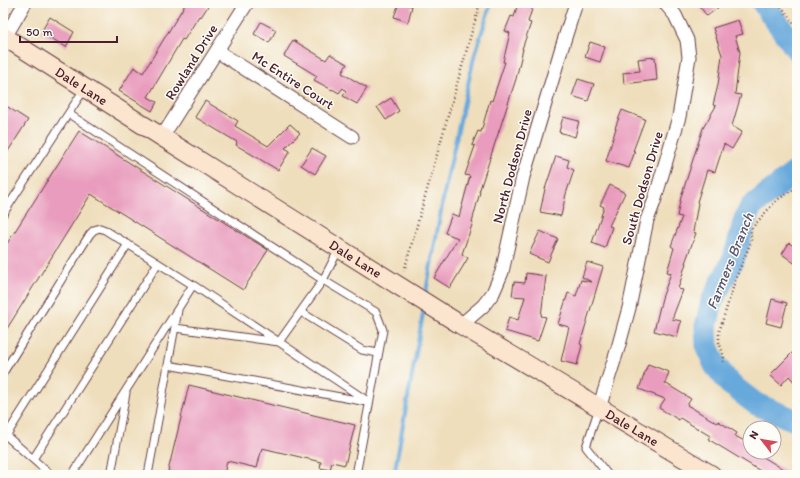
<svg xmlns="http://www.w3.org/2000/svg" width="800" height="478" viewBox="0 0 800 478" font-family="Itim,sans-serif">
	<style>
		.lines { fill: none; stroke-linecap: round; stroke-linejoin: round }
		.stream { stroke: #67a9db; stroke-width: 4 }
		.river { stroke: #67a9db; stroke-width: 23 }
		.building { fill: #e99cbd }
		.lane-casing { stroke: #633c41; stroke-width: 9 }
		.street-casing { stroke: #633c41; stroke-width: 15 }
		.secondary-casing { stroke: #633c41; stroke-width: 20 }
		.path { stroke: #633c41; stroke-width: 2.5; stroke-dasharray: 1 3; stroke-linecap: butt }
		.lane { stroke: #fff; stroke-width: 7 }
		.street { stroke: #fff; stroke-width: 13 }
		.secondary { stroke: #fce5cf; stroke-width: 18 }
		.labels { text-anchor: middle; stroke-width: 3; stroke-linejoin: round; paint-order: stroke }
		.street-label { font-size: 14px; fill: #4a1f2b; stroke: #fdfcf7 }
		.water-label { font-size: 15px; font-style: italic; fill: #565671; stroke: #fdfcf7 }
	</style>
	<rect width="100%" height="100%" fill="#fdfcf7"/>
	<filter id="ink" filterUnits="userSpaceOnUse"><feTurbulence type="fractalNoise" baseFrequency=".025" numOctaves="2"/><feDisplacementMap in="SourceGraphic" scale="8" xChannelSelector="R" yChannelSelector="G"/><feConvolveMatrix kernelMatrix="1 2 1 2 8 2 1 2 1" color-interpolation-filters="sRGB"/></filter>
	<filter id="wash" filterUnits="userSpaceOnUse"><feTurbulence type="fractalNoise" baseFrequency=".012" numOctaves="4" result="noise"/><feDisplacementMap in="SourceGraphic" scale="16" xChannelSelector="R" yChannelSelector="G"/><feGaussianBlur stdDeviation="0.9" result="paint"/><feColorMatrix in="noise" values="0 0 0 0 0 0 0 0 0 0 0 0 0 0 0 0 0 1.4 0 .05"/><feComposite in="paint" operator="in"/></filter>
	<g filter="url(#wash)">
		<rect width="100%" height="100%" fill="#efdebc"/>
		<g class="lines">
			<path class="stream" d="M425,297L445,189L474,57L491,3
				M394,475L424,308"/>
			<path class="river" d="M763,3L797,50
				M797,171L751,207L745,219L734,258L712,301L706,327L707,346L715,365L730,384L756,404L797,421"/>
		</g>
		<g id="blocks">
			<path class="building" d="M186,3H210L201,17L199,16L184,40L182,39L148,97L157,102L152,111L119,91L134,67L143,73Z
				M399,3L412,6L408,22L394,17Z
				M518,3H534L528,22L531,23L522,49H523L516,79L479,192H480L472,222H473L462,254L468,258L450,288L434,278L458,238L445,233L452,214L459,217L470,176L465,175L475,146L472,145L478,131L481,132L490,100L492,101L505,62H503L510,33L505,31L511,16L514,17Z
				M697,3H724L707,16Z
				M50,17L74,32L66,47L41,32Z
				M738,20L743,34L735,36L740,52L735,94L741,95L732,126L742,132L732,149L724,144L715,172L707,170L697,202L698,203L693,232L696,233L685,263H686L678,289L683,290L672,319L681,321L677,337L654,331L662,298L671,273L667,272L674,248L671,246L682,217L677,216L681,197L703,128L716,106L713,105L718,85L722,55L713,28Z
				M261,22L276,30L269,43L254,34Z
				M293,40L326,60L330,54L347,64L342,73L367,88L357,104L343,96L346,91L343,88L339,93L332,89V90L314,80L317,76L284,56Z
				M590,42L605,47L600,62L585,57Z
				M655,57L657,80L624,84L623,73L640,71L638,59Z
				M578,79L594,84L588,101L572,96Z
				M391,98L399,111L386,120L377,107Z
				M205,101L238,121L235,126L268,146L290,124L300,133L285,148L290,151L278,170L236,145L237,142L195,117Z
				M3,104L28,120L3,159Z
				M622,110L645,119L633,151H635L629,168L606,161L616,128H615Z
				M563,117L579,121L575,137L559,132Z
				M79,131L268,250L243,290L91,194L3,335V250Z
				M312,148L326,156L315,174L301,165Z
				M556,156L569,160L567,167L574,170L566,194L561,216L540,212L545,189Z
				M610,185L625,193L609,226L612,227L605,248L592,243L604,207L600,205Z
				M540,231L558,239L548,262L529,254Z
				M789,243L797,248V265L782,254Z
				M587,262L603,267L580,344L582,345L577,365L561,361L569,327L558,324L568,293L576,296L581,280L592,282L582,277Z
				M526,273L546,276L541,316L546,317L538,341L505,331L509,317L518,320L525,297L512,296L514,282L525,283Z
				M772,299L787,303L781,327L766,323Z
				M797,348V385L789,376L781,385L770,375Z
				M648,364L669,372L665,383L691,399L687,405L717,423L718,421L737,433L735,436L750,444V452H755L793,475H767L708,439L710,436L680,418L679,420L659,408L665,399L639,389Z
				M189,385L355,425L345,465L332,462L330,470L320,468L321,462L262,448L257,468L227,461L224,475H170L171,472L168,471Z"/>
		</g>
	</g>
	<g filter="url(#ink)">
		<use href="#blocks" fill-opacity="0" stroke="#633c41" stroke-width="1"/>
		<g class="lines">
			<defs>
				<path id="lane" d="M3,214L85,88
					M339,249L323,280L376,312L383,330L356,475
					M301,312L362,350L378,353
					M175,328L279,342L369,402
					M168,365L367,402
					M3,373L90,234L94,230L100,228L105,230L193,285L279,342L323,280L69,114
					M599,408L586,447L608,475
					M3,433L51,475
					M6,436L128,244
					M33,459L158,263
					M72,475L193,285
					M111,475L126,393
					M148,475L178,310"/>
				<path id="street" d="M5,37L25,3
					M217,51L352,137
					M162,137L247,3
					M461,325L483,306L493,293L502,272L523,177L562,47L576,3
					M599,408L618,348L629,308L647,220L654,202L679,117L689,57L687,40L675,15L665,3"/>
				<g id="secondary">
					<path id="s1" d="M3,36L162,137L461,325L712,475"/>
				</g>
			</defs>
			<use href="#lane" class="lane-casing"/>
			<use href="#street" class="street-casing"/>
			<use href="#secondary" class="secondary-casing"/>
			<path class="path" d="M779,3L797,28
				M404,271L480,3
				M723,362L724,357L719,342V332L737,275L751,242V232L752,228L765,213L777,200L797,187"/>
			<use href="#lane" class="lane"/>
			<use href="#street" class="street"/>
			<use href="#secondary" class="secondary"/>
		</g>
	</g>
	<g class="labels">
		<g class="street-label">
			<text transform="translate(191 62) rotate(-58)" y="5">Rowland Drive</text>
			<text transform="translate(293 80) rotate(33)" y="5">Mc Entire Court</text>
			<text dy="5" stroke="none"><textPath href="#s1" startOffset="93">Dale Lane</textPath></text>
			<text transform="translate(512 166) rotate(-75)" y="5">North Dodson Drive</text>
			<text transform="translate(642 188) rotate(-74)" y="5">South Dodson Drive</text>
			<text dy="5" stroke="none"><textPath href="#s1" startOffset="417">Dale Lane</textPath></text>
			<text dy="5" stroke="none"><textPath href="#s1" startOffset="741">Dale Lane</textPath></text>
		</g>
		<g class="water-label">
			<text transform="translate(730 261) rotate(-68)" y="5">Farmers Branch</text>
		</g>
	</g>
	<rect width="800" height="478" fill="none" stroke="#fdfcf7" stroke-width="16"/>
	<g transform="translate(762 440) rotate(301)"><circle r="19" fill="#fdfcf7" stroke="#b5a4a5"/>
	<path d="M0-3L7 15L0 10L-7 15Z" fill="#d1495b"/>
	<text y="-6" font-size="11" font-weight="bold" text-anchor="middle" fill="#4a1f2b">N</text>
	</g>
	<path d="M20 36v6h97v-6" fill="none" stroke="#4a1f2b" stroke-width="2"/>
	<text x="26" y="36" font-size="12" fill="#4a1f2b" stroke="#fdfcf7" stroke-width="3" paint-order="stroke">50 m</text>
</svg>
